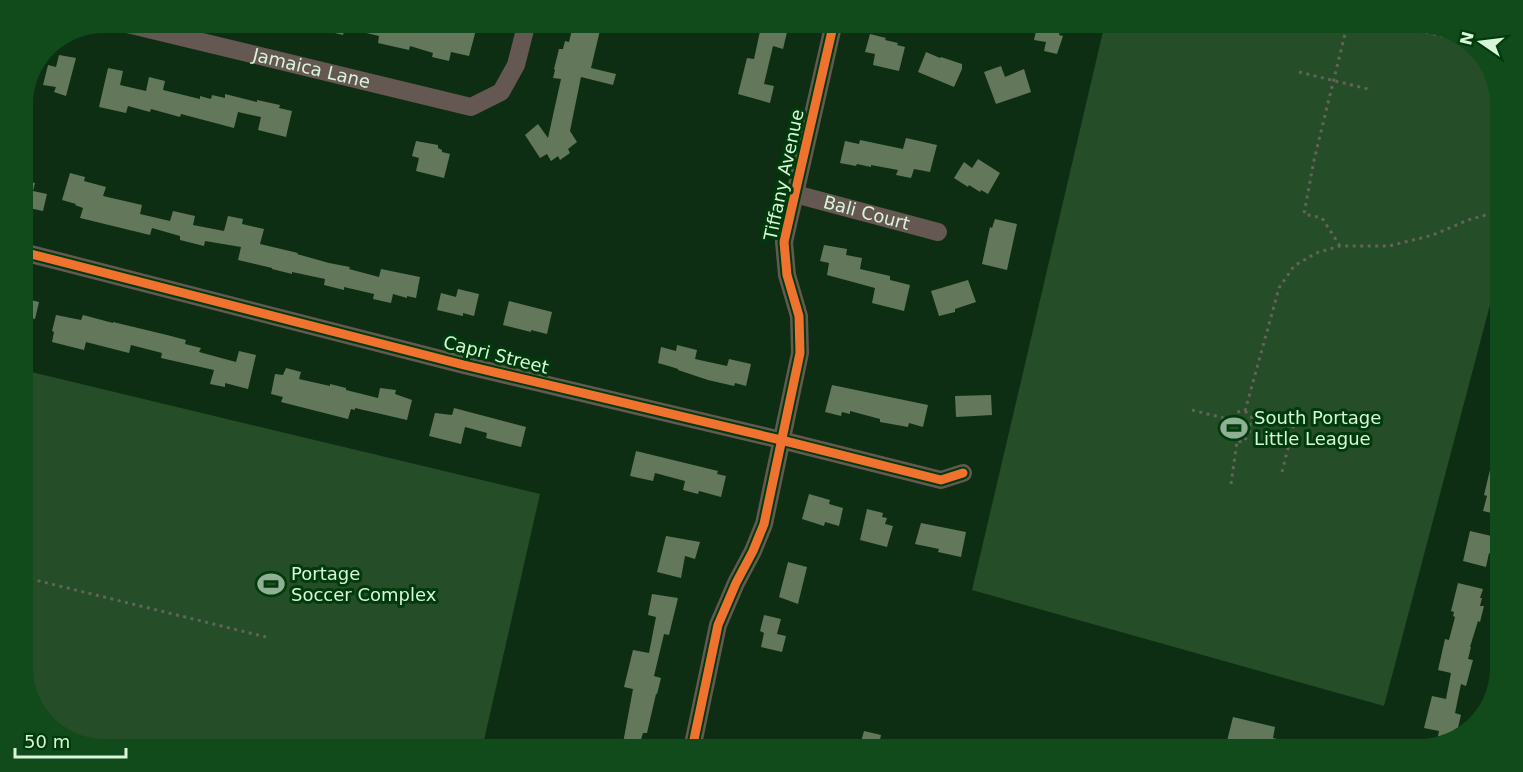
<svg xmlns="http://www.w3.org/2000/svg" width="1523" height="772" viewBox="0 0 1523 772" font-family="'DejaVu Sans',sans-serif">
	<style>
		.green { fill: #244d28 }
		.building { fill: #63785a }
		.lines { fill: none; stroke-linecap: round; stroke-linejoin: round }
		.path { stroke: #646359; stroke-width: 3; stroke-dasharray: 3 4.5; stroke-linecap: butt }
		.minor { stroke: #655853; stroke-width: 18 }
		.cycleway-casing { stroke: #003b0b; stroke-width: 13 }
		.cycleway { stroke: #ef722f; stroke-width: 9 }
		.labels { text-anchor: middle; stroke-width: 6; stroke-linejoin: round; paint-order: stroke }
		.street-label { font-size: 18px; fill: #d8f4d9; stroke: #003b0b }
		.poi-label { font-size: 18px; fill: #d8f4d9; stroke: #003b0b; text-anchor: start }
	</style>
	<rect width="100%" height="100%" fill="#0d2e13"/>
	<path class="green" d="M1105,23H1419L1455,31L1487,58L1500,99V267L1384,706L972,590Z
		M23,370L540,494L482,749H104L68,741L36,714L23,674Z"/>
	<path class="building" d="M311,22H403L439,31L441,22H446L476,30L469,56L451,52L449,61L432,57L433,53L410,46L409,50L378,43L379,36L345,28L343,35L310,27Z
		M574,22H602L591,68L616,74L613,85L581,77L570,131L577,142L568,149L570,153L560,160L558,156L551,161L547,154L540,158L525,135L538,124L548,138L561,79L553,78L555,70L554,69L559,49H563L565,41L569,42Z
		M762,22H785L784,27L788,28L783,49L773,46L764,84L774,86L770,103L738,94L747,58L754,59Z
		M1038,22H1062L1059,35L1063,36L1057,54L1044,51L1046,42L1034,40Z
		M870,34L886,38L885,40L898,43L897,45L905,47L899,71L873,65L875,54L865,52Z
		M926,52L940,58L941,57L962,64V69L954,87L918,72Z
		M59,55L76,58L66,96L54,92L56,87L43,85L48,65L56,67Z
		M1001,66L1005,77L1024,69L1031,92L996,104L984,72Z
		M108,68L123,71L120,85L146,91L149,77L165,81L163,90L200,99V96L211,99L212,95L225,98V94L257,102V100L280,105L279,108L292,111L286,137L258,130L261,117L238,112L234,128L181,114L180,117L151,109L150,112L128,106L126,113L99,107Z
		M906,138L937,145L930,172L914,169L911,178L896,175L898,170L871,165V167L857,164L856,166L840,163L845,141L859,144L860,140L903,149Z
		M416,141L438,145V148L442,150V152L450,154L444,178L416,171L419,158L412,156Z
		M978,159L1000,173L988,194L981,190L980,192L969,185L968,187L954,178L964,162L972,168Z
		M70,173L85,177L84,181L106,187L103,196L142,205L140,214L170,221L173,211L195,216L193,225L224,231L228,216L243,219L242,224L264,229L260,244L298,253L297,254L329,263L350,267L349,269L379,277L381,269L420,277L416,298L407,296V298L393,294L391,303L373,299L374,294L344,287V290L324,285L325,279L292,272V274L272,269V268L238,260L241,247L205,241L204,246L180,240V236L152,228L150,235L80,218L83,208L75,205L76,204L62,200Z
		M23,180L35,183L33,191L47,194L43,211L29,208L27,215H23Z
		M995,219L1017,224L1007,270L982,264L990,227L992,228Z
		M824,245L847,249L846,255L862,258L860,269L890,276V280L910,285L904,311L872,303L875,288L827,275L829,263L820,261Z
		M968,280L976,302L955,309V312L939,316L931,291Z
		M458,289L479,294L474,316L463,313V316L437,310L441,293L456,297Z
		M23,298L39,302L35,319L23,316Z
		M509,301L552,312L547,334L531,330V332L503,325Z
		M56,315L81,320L83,315L113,323V322L167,335L186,340L185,344L201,348L199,352L236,362L239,351L256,355L248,389L225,383V387L210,384L214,370L161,358L162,353L131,345L129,353L86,342L84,350L52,342L54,332L52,331Z
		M677,345L697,350L695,359L727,366L729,359L751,364L746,386L735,383L734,386L708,380L678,370V369L672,367L658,363L661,347L676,351Z
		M286,368L301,372L299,379L330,386V384L346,388V390L378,398L380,388L396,390L395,394L412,400L407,420L355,408V410L351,409L348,419L281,402L283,397L271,394L275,374L283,375Z
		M832,385L928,405L923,427L909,423L908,427L880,422V419L850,411V414L842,412L841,416L825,412Z
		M991,395L992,415L956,417L955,396Z
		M454,408L526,427L521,447L486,438L487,433L465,427L461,444L429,436L435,413L452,415Z
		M636,451L718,471L717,474L726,476L721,497L699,491L698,494L683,490L685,481L655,473L653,481L630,476Z
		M1490,470L1500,472V515L1483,511L1487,496L1484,495Z
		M809,494L830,500L829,504L843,508L839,526L825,522L824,526L802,519Z
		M867,509L883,513L882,517L887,518L885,524L893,526L887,547L860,540Z
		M921,523L966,532L961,557L938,552L939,549L915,544Z
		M1470,531L1500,538L1497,555L1489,553L1486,567L1463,561Z
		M666,536L700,542L695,559L685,556L681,578L657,572Z
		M788,562L807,567L798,604L779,597Z
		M1458,583L1483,589L1480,598H1482L1480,606H1484L1480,622L1478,621L1470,647H1471L1468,659L1473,660L1466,686L1461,684L1455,713L1461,715L1457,732H1456L1454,739L1452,740L1438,736L1439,731L1424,728L1432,696L1446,699L1451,673L1438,670L1445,639L1449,640L1455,617L1453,616L1454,612L1451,611Z
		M652,594L678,598L669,635L664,634L654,676L661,678L657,694H656L647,733H643L639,746L623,743L633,689L624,687L633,650L649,653L656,617L648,615Z
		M764,615L781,619L777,634L786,636L782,652L761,647L764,633L760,631Z
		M1233,717L1275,727L1273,738L1302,745L1301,749H1251L1226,745Z
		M864,731L881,735L878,749H859Z"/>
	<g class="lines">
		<path class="path" d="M1339,22L1345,34
			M1382,22L1468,42
			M1299,72L1368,89
			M1340,246L1322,218L1304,214L1314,160L1345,34L1360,22
			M1192,410L1235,421
			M1245,411L1279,288L1294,266L1316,253L1340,246H1389L1433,235L1468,220L1500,211
			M1245,411L1252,418L1245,441L1237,442L1232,434L1236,412Z
			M1248,431L1289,443
			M1282,472L1294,424
			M1231,484L1237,442
			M23,577L266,637"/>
		<g class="minor">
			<path id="s1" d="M119,22L471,107L501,92L516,65L527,22"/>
			<path id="s2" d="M795,194L938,232"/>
			<path d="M23,252L464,365L781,440L941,480L963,473"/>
			<path d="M692,749L718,625L736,583L753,551L764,524L800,353L799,316L787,275L784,242L834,22"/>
		</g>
		<defs>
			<path id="cycleway" d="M23,252L464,365L781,440L941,480L963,473
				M692,749L718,625L736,583L753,551L764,524L800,353L799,316L787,275L784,242L834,22"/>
		</defs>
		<use href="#cycleway" class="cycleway-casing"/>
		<use href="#cycleway" class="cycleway"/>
	</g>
	<defs>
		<symbol id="stadium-bare" viewBox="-9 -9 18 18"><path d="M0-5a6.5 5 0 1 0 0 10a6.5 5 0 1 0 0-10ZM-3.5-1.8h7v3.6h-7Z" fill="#91af94" stroke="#003b0b" stroke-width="2.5" paint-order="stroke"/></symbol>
	</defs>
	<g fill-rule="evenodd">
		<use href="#stadium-bare" x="1215" y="409" width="38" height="38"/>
		<use href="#stadium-bare" x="252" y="565" width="38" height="38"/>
	</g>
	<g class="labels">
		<g class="street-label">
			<text dy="6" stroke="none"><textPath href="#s1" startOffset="198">Jamaica Lane</textPath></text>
			<text transform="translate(784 175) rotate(-78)" y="6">Tiffany Avenue</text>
			<text dy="6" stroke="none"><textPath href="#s2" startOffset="74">Bali Court</textPath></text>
			<text transform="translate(496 355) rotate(14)" y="6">Capri Street</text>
		</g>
		<g class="poi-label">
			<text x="1254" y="424">South Portage<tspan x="1254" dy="21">Little League</tspan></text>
			<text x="291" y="580">Portage<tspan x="291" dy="21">Soccer Complex</tspan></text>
		</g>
	</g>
	<path d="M0 0H1523V772H0ZM104 33H1419A71 71 0 0 1 1490 104V668A71 71 0 0 1 1419 739H104A71 71 0 0 1 33 668V104A71 71 0 0 1 104 33Z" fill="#114a1b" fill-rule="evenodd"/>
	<g transform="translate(1481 42) rotate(284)" stroke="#003b0b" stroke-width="4.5" paint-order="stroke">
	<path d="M0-4.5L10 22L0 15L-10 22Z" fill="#d8f4d9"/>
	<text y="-9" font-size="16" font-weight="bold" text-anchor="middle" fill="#d8f4d9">N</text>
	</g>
	<path d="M15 748v9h111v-9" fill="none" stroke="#d8f4d9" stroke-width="3"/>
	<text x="24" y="748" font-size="18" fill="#d8f4d9" stroke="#003b0b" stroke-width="4.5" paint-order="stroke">50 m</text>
</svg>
